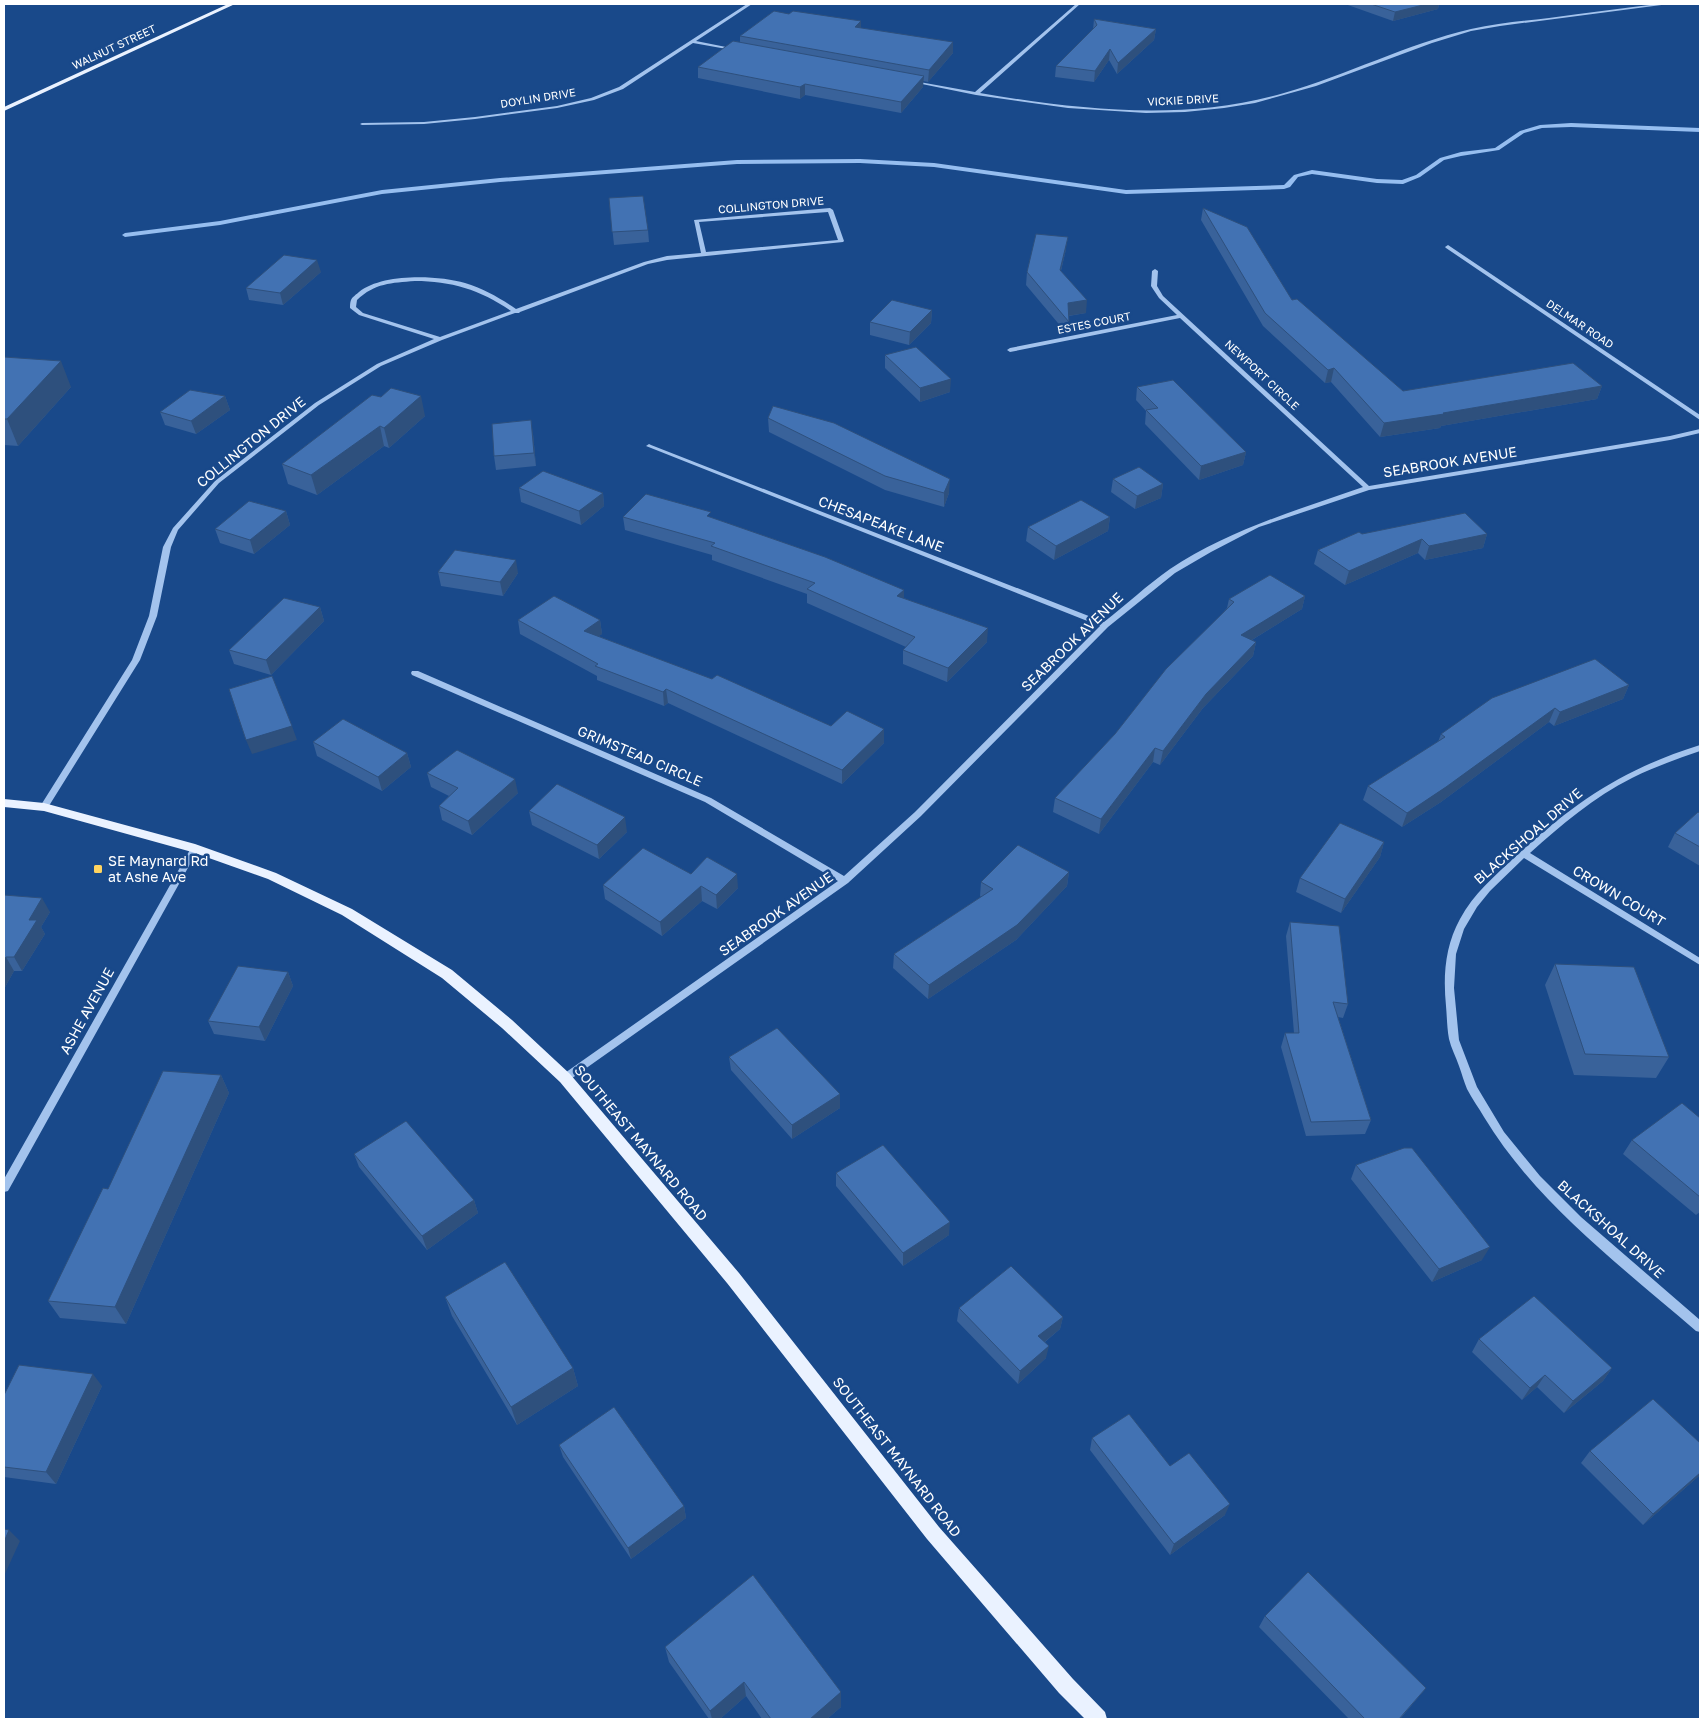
<svg xmlns="http://www.w3.org/2000/svg" width="1704" height="1723" viewBox="0 0 1704 1723" font-family="'Golos Text',sans-serif">
	<style>
		.lines { fill: none; stroke-linecap: round; stroke-linejoin: round }
		.stream { fill: #96bef0; fill-rule: evenodd }
		.minor { fill: #a3c3ed; fill-rule: evenodd }
		.major { fill: #eaf2ff; fill-rule: evenodd }
		.wall { fill: #39629a }
		.shaded-wall { fill: #2e507d }
		.building { fill: #4272b3; stroke: #2e507d }
		.poi-dot { fill: #ffd460; stroke: #19498a; stroke-width: 2 }
		.labels { text-anchor: middle; stroke-width: 5; stroke-linejoin: round; paint-order: stroke }
		.far-street-label { font-size: 11px; fill: #fff; stroke: #19498a }
		.street-label { font-size: 14px; fill: #fff; stroke: #19498a }
		.poi-label { font-size: 14px; fill: #fff; stroke: #19498a; text-anchor: start }
	</style>
	<rect width="100%" height="100%" fill="#19498a"/>
	<g class="lines">
		<path class="stream" d="M1571,123L1700,128V132L1571,127L1542,128L1524,133L1499,150L1461,156L1444,160L1420,177L1403,184L1377,183L1312,174L1298,177L1290,187L1284,189L1126,194L934,167L860,163L737,164L500,182L382,194L220,225L125,237L122,235L125,233L220,221L382,190L500,178L737,160L860,159L934,163L1126,190L1284,185L1294,175L1312,170L1377,179L1402,180L1416,175L1440,158L1461,152L1495,148L1520,131L1540,125Z"/>
		<path class="minor" d="M747,4H752L696,41L736,49L738,51L693,43L623,89L594,100L557,108L475,119L424,124L362,125L360,124L362,123L424,122L475,117L557,106L591,98L619,87Z
			M1076,4H1080L980,93C1079,110 1186,122 1284,93C1347,75 1407,44 1471,29C1497,23 1523,21 1549,18C1586,13 1622,8 1658,4H1669L1500,26L1471,31L1432,43L1316,86L1255,103L1224,108L1185,112L1146,113L1068,108L976,95L912,82L914,81L975,92Z
			M830,208L833,210L844,241L843,242L667,260L648,264L520,312L519,313H515L442,340L381,366L319,405L219,483L178,530L171,547L157,616L140,660L47,809H41L40,807L41,805L132,660L149,616L163,547L173,528L215,481L315,403L377,364L434,339L359,315L350,308C350,305 350,303 351,300C352,297 357,294 359,292C382,273 438,275 465,283C484,289 500,298 516,309L644,262L667,256L701,253L694,220ZM828,212L838,240L706,252L699,222ZM415,281C451,281 481,290 511,311L440,337L363,313L356,307L357,300C375,283 391,283 415,281Z
			M1448,245L1700,415V420L1446,248L1445,247Z
			M1155,269L1158,271L1157,286L1163,296L1369,486L1670,436L1700,429V433L1670,440L1369,490L1259,527L1211,552L1175,573L1108,627L921,816L848,883L568,1081L565,1082L562,1081L560,1078L562,1075L838,881L705,802L412,675L411,673L412,671H418L711,798L844,876L915,812L1100,626L646,446L649,444L651,445L1104,622C1126,605 1147,585 1170,569C1229,530 1297,510 1363,487L1180,318L1010,352L1007,350L1010,348L1177,315L1159,298L1151,286L1152,271Z
			M1700,745V751C1677,759 1654,767 1632,778C1594,797 1561,825 1530,853L1700,958V965L1524,858L1490,891L1477,907L1464,929L1456,954L1454,988L1459,1040L1477,1087L1504,1132L1540,1176L1581,1217L1700,1320V1332L1696,1331C1621,1266 1536,1203 1484,1117C1479,1108 1472,1099 1467,1089C1464,1082 1462,1074 1459,1066C1456,1057 1451,1048 1449,1039C1447,1029 1447,1017 1446,1006C1443,976 1445,946 1460,919C1473,894 1496,875 1516,856C1575,802 1623,769 1700,745Z
			M195,845L199,848L8,1191L4,1192V1179L191,848Z"/>
		<path class="major" d="M228,4H235L4,111V107Z
			M4,799L44,803L195,844L276,873L352,909L452,970L512,1020L570,1074L739,1273L939,1527L1073,1679L1105,1712L1107,1719H1085L1059,1693L927,1539L727,1283L560,1082L502,1028L442,978L342,915L268,879L192,852L44,811L4,807Z"/>
	</g>
	<path class="wall" d="M1345,4H1439L1438,9L1393,21Z
		M1094,19L1156,29L1154,40L1117,74L1109,60L1094,82L1055,77L1056,66L1093,30Z
		M861,28L953,53L928,82L923,81V87L901,113L805,95L800,99L698,78V67L740,43V36Z
		M609,198L648,230L649,242L614,245Z
		M1203,208L1292,300L1403,391L1602,386L1597,399L1441,426L1440,428L1380,437L1331,382L1325,383L1263,326L1201,220Z
		M1066,249L1061,271L1086,313L1069,316V322L1068,335L1026,285L1027,272Z
		M321,272L283,305L249,300L246,288Z
		M932,310L931,323L909,345L870,335V322Z
		M885,355L950,392L920,402L885,368Z
		M4,357L71,387L18,446L4,445Z
		M1137,387L1246,452L1243,465L1199,480L1145,424L1146,411L1136,400Z
		M225,396L230,410L196,434L165,425L160,412Z
		M381,397L425,416L389,448L384,446L317,495L288,484L282,464Z
		M768,418L949,493L944,507L885,490L769,432Z
		M533,434L536,466L496,470L494,456Z
		M1113,479L1163,484L1161,498L1135,509L1111,492Z
		M519,488L603,493L604,506L581,525L521,502Z
		M286,511L290,525L254,554L220,543L215,529Z
		M623,517L711,518L904,598L987,642L947,682L903,664V650L906,647L807,603V594L712,560V555L625,530Z
		M1110,517L1108,531L1054,560L1026,541L1028,527Z
		M1362,534H1487L1483,548L1425,560L1418,553L1345,585L1314,564L1318,550Z
		M438,572L518,573L503,596L441,586Z
		M1305,596L1302,609L1252,640L1256,642L1253,656L1203,708L1160,765L1153,762L1099,834L1053,812L1055,798L1115,734L1227,608L1229,599Z
		M320,607L324,621L271,675L234,664L229,650Z
		M518,620H600L602,634L598,636L831,726L884,729V743L842,784L668,703L664,706L597,680V676L520,634Z
		M1629,685L1623,699L1554,726L1549,722L1441,802L1402,827L1363,800L1368,786L1438,742L1441,734Z
		M313,742L407,753L411,767L382,791L317,756Z
		M427,773L518,793L472,835L442,820L439,806L449,796L431,787Z
		M529,811L627,832L599,859L532,825Z
		M1700,813V866L1668,847L1675,833Z
		M1384,842L1380,857L1341,913L1296,892L1300,878Z
		M1069,872L1067,886L1016,940L928,999L893,968L894,954L981,897L980,896L981,882Z
		M691,874L738,888L717,909L702,901L662,936L605,899L603,885Z
		M4,895L50,912L41,927L45,934L22,971H14L4,989Z
		M1290,922L1348,1004L1343,1018L1338,1017L1371,1120L1365,1134L1306,1136L1281,1047L1285,1033H1294L1286,936Z
		M1555,964L1669,1057L1656,1078L1574,1075L1545,985Z
		M288,972L293,986L265,1041L214,1034L208,1021Z
		M729,1057L840,1094V1108L792,1139L731,1070Z
		M221,1075L229,1093L126,1324L60,1318L48,1301L108,1189Z
		M1700,1118V1212L1696,1215L1623,1154L1632,1140Z
		M354,1154L474,1200L478,1213L427,1250L359,1167Z
		M1356,1165L1482,1260L1432,1282L1351,1179Z
		M836,1173L949,1235L903,1266L836,1186Z
		M445,1297L573,1368L578,1386L517,1425L452,1316Z
		M959,1308L1063,1317L1060,1329L1045,1342L1046,1358L1018,1384L957,1321Z
		M1479,1339L1612,1368L1603,1381L1564,1413L1537,1387L1522,1400L1472,1352Z
		M102,1386L56,1484L4,1477V1395Z
		M1092,1438L1170,1466L1225,1515L1170,1555L1090,1450Z
		M559,1445L684,1506L686,1518L631,1559L563,1457Z
		M1590,1451L1700,1475L1643,1525L1581,1463Z
		M1265,1616L1426,1688L1400,1719H1349L1259,1627Z
		M665,1647L841,1707L827,1719H762L746,1696L720,1719H709L669,1662Z"/>
	<path class="shaded-wall" d="M1427,4H1439L1438,9L1393,21L1395,12Z
		M861,21V32L855,27Z
		M1156,29L1154,40L1117,74L1118,63Z
		M953,42V53L928,82L929,70Z
		M1110,49L1109,60L1094,82L1095,71Z
		M924,76L923,87L901,113V102Z
		M805,84V95L800,99V87Z
		M1068,237L1066,249L1058,282L1060,270Z
		M317,260L321,272L283,305L280,293Z
		M1087,300L1086,313L1067,316L1068,303Z
		M932,310L931,323L909,345L910,332Z
		M61,361L71,387L18,446L7,419Z
		M1334,368L1331,382L1325,383L1328,370Z
		M951,379L950,392L920,402V388Z
		M1602,386L1597,399L1441,426L1440,428L1380,437L1384,423Z
		M225,396L230,410L196,434L191,421Z
		M421,396L425,416L389,448L384,428Z
		M531,420L533,434L536,466L534,453Z
		M380,426L384,446L317,495L311,475Z
		M1246,452L1243,465L1199,480L1201,466Z
		M950,479L949,493L944,507V493Z
		M1163,484L1161,498L1135,509L1137,496Z
		M603,493L604,506L581,525L579,511Z
		M286,511L290,525L254,554L250,540Z
		M1110,517L1108,531L1054,560L1056,546Z
		M1487,534L1483,548L1425,560L1429,546Z
		M1422,539L1418,553L1345,585L1349,571Z
		M516,560L518,573L503,596L500,582Z
		M904,590V604L897,596Z
		M1305,596L1302,609L1237,649L1241,635Z
		M320,607L324,621L271,675L266,660Z
		M600,620L602,634L586,645L584,631Z
		M988,628L987,642L947,682L948,668Z
		M1256,642L1253,656L1203,708L1160,765L1163,751L1206,694Z
		M1629,685L1623,699L1554,726L1560,712Z
		M666,689L668,703L664,706L663,692Z
		M1555,708L1549,722L1441,802L1402,827L1407,813Z
		M292,726L297,740L252,754L246,740Z
		M884,729V743L842,784V770Z
		M1155,748L1153,762L1099,834L1101,819Z
		M407,753L411,767L382,791L378,777Z
		M515,779L518,793L472,835L468,821Z
		M625,817L627,832L599,859L597,845Z
		M1384,842L1380,857L1341,913L1345,899Z
		M1069,872L1067,886L1016,940L928,999L929,985Z
		M737,874L738,888L717,909L716,895Z
		M701,886L702,901L662,936L660,922Z
		M42,898L50,912L41,927L45,934L22,971L14,957L29,920Z
		M6,957L14,971L4,989V960Z
		M288,972L293,986L265,1041L259,1027Z
		M221,1075L229,1093L126,1324L115,1307Z
		M840,1094V1108L792,1139V1125Z
		M474,1200L478,1213L427,1250L422,1236Z
		M950,1222L949,1235L903,1266V1253Z
		M1490,1247L1482,1260L1432,1282L1439,1269Z
		M1063,1317L1060,1329L1036,1349L1038,1336Z
		M1049,1346L1046,1358L1018,1384L1020,1371Z
		M573,1368L578,1386L517,1425L511,1407Z
		M1612,1368L1603,1381L1564,1413L1573,1401Z
		M93,1374L102,1386L56,1484L46,1472Z
		M1545,1375L1537,1387L1522,1400L1530,1388Z
		M1700,1473V1475L1643,1525L1653,1514Z
		M1230,1504L1225,1515L1170,1555L1174,1544Z
		M684,1506L686,1518L631,1559L628,1548Z
		M9,1530L20,1541L4,1576V1542Z
		M744,1682L746,1696L720,1719H712L710,1711Z
		M841,1692V1707L827,1719H810Z"/>
	<path class="building" d="M1371,4H1427L1395,12Z
		M774,11L789,14L793,11L861,21L855,27L953,42L929,70L740,36Z
		M1094,19L1156,29L1118,63L1110,49L1095,71L1056,66L1097,25Z
		M733,41L924,76L901,102L805,84L800,87L698,67Z
		M643,196L648,230L612,232L609,198Z
		M1203,208L1247,227L1292,300L1297,299L1403,391L1573,363L1602,386L1443,413L1444,414L1384,423L1334,368L1328,370L1265,313Z
		M1036,234L1068,237L1060,270L1087,300L1068,303L1069,322L1027,272Z
		M284,255L317,260L280,293L246,288Z
		M892,300L932,310L910,332L870,322Z
		M916,347L951,379L920,388L885,355Z
		M4,357L61,361L7,419H4Z
		M1173,380L1246,452L1201,466L1146,410L1158,408L1137,387Z
		M391,388L421,396L384,428L380,426L311,475L282,464L372,395L381,397Z
		M190,390L225,396L191,421L160,412Z
		M773,406L834,423L950,479L944,493L885,476L768,418Z
		M531,420L534,453L494,456L492,424Z
		M1139,467L1163,484L1137,496L1113,479Z
		M543,471L603,493L579,511L519,488Z
		M646,494L711,512L707,516L825,557L904,590L897,596L988,628L948,668L903,650L915,637L807,589L815,583L711,546L715,543L623,517Z
		M1081,500L1110,517L1056,546L1028,527Z
		M249,501L286,511L250,540L215,529Z
		M1465,513L1487,534L1429,546L1422,539L1349,571L1318,550L1359,532L1362,534Z
		M455,550L516,560L500,582L438,572Z
		M1270,575L1305,596L1241,635L1256,642L1206,694L1163,751L1155,748L1101,819L1055,798L1115,734L1166,669L1234,602L1229,599Z
		M554,596L600,620L584,631L712,679L717,675L831,726L847,711L884,729L842,770L666,689L663,692L595,666L598,664L518,620Z
		M284,598L320,607L266,660L229,650Z
		M1595,659L1629,685L1560,712L1555,708L1446,787L1407,813L1368,786L1445,737L1441,734L1492,698Z
		M272,676L292,726L246,740L229,689Z
		M343,719L407,753L378,777L313,742Z
		M457,750L515,779L468,821L439,806L458,788L427,773Z
		M557,784L625,817L597,845L529,811Z
		M1698,812L1700,813V847L1675,833Z
		M1340,823L1384,842L1345,899L1300,878Z
		M1018,845L1069,872L1017,925L929,985L894,954L993,889L981,882Z
		M643,848L691,874L707,857L737,874L716,895L701,886L660,922L603,885Z
		M4,895L42,898L29,920H37L14,957H6L4,960Z
		M1290,922L1339,926L1348,1004L1333,1002L1371,1120L1311,1122L1285,1033H1299Z
		M1555,964L1634,967L1669,1057L1585,1054Z
		M238,966L288,972L259,1027L208,1021Z
		M777,1028L840,1094L792,1125L729,1057Z
		M163,1071L221,1075L115,1307L48,1301L103,1188L108,1189Z
		M1682,1103L1700,1118V1197L1632,1140Z
		M406,1121L474,1200L422,1236L354,1154Z
		M883,1145L950,1222L903,1253L836,1173Z
		M1404,1148H1412L1490,1247L1439,1269L1356,1165Z
		M505,1262L573,1368L511,1407L445,1297Z
		M1011,1266L1063,1317L1038,1336L1049,1346L1020,1371L959,1308Z
		M1534,1296L1612,1368L1573,1401L1545,1375L1530,1388L1479,1339Z
		M19,1365L93,1374L46,1472L4,1467V1395Z
		M1653,1399L1700,1443V1473L1653,1514L1590,1451Z
		M614,1407L684,1506L628,1548L559,1445Z
		M1129,1414L1170,1466L1189,1453L1230,1504L1174,1544L1092,1438Z
		M4,1529L9,1530L4,1542Z
		M1308,1572L1426,1688L1399,1719H1365L1265,1616Z
		M753,1575L841,1692L810,1719H771L744,1682L710,1711L665,1647Z"/>
	<rect class="poi-dot" x="93" y="864" width="10" height="10" rx="2.5"/>
	<g class="labels">
		<g class="far-street-label">
			<text transform="translate(114 47) rotate(-25)" y="4">WALNUT STREET</text>
			<text transform="translate(538 98) rotate(-9)" y="4">DOYLIN DRIVE</text>
			<text transform="translate(1183 100) rotate(-3)" y="4">VICKIE DRIVE</text>
			<text transform="translate(771 205) rotate(-5)" y="4">COLLINGTON DRIVE</text>
			<text transform="translate(1094 323) rotate(-11)" y="4">ESTES COURT</text>
			<text transform="translate(1580 324) rotate(34)" y="4">DELMAR ROAD</text>
			<text transform="translate(1262 375) rotate(43)" y="4">NEWPORT CIRCLE</text>
		</g>
		<g class="street-label">
			<text transform="translate(251 442) rotate(-39)" y="5">COLLINGTON DRIVE</text>
			<text transform="translate(1450 462) rotate(-9)" y="5">SEABROOK AVENUE</text>
			<text transform="translate(881 524) rotate(21)" y="5">CHESAPEAKE LANE</text>
			<text transform="translate(1072 642) rotate(-44)" y="5">SEABROOK AVENUE</text>
			<text transform="translate(640 756) rotate(23)" y="5">GRIMSTEAD CIRCLE</text>
			<text transform="translate(1528 836) rotate(-41)" y="5">BLACKSHOAL DRIVE</text>
			<text transform="translate(1619 896) rotate(31)" y="5">CROWN COURT</text>
			<text transform="translate(776 914) rotate(-35)" y="5">SEABROOK AVENUE</text>
			<text transform="translate(87 1011) rotate(-61)" y="5">ASHE AVENUE</text>
			<text transform="translate(641 1143) rotate(50)" y="5">SOUTHEAST MAYNARD ROAD</text>
			<text transform="translate(1611 1229) rotate(42)" y="5">BLACKSHOAL DRIVE</text>
			<text transform="translate(897 1457) rotate(52)" y="5">SOUTHEAST MAYNARD ROAD</text>
		</g>
		<g class="poi-label">
			<text x="108" y="866">SE Maynard Rd<tspan x="108" dy="16">at Ashe Ave</tspan></text>
		</g>
	</g>
	<rect width="1704" height="1723" fill="none" stroke="#ffffff" stroke-width="10"/>
</svg>
